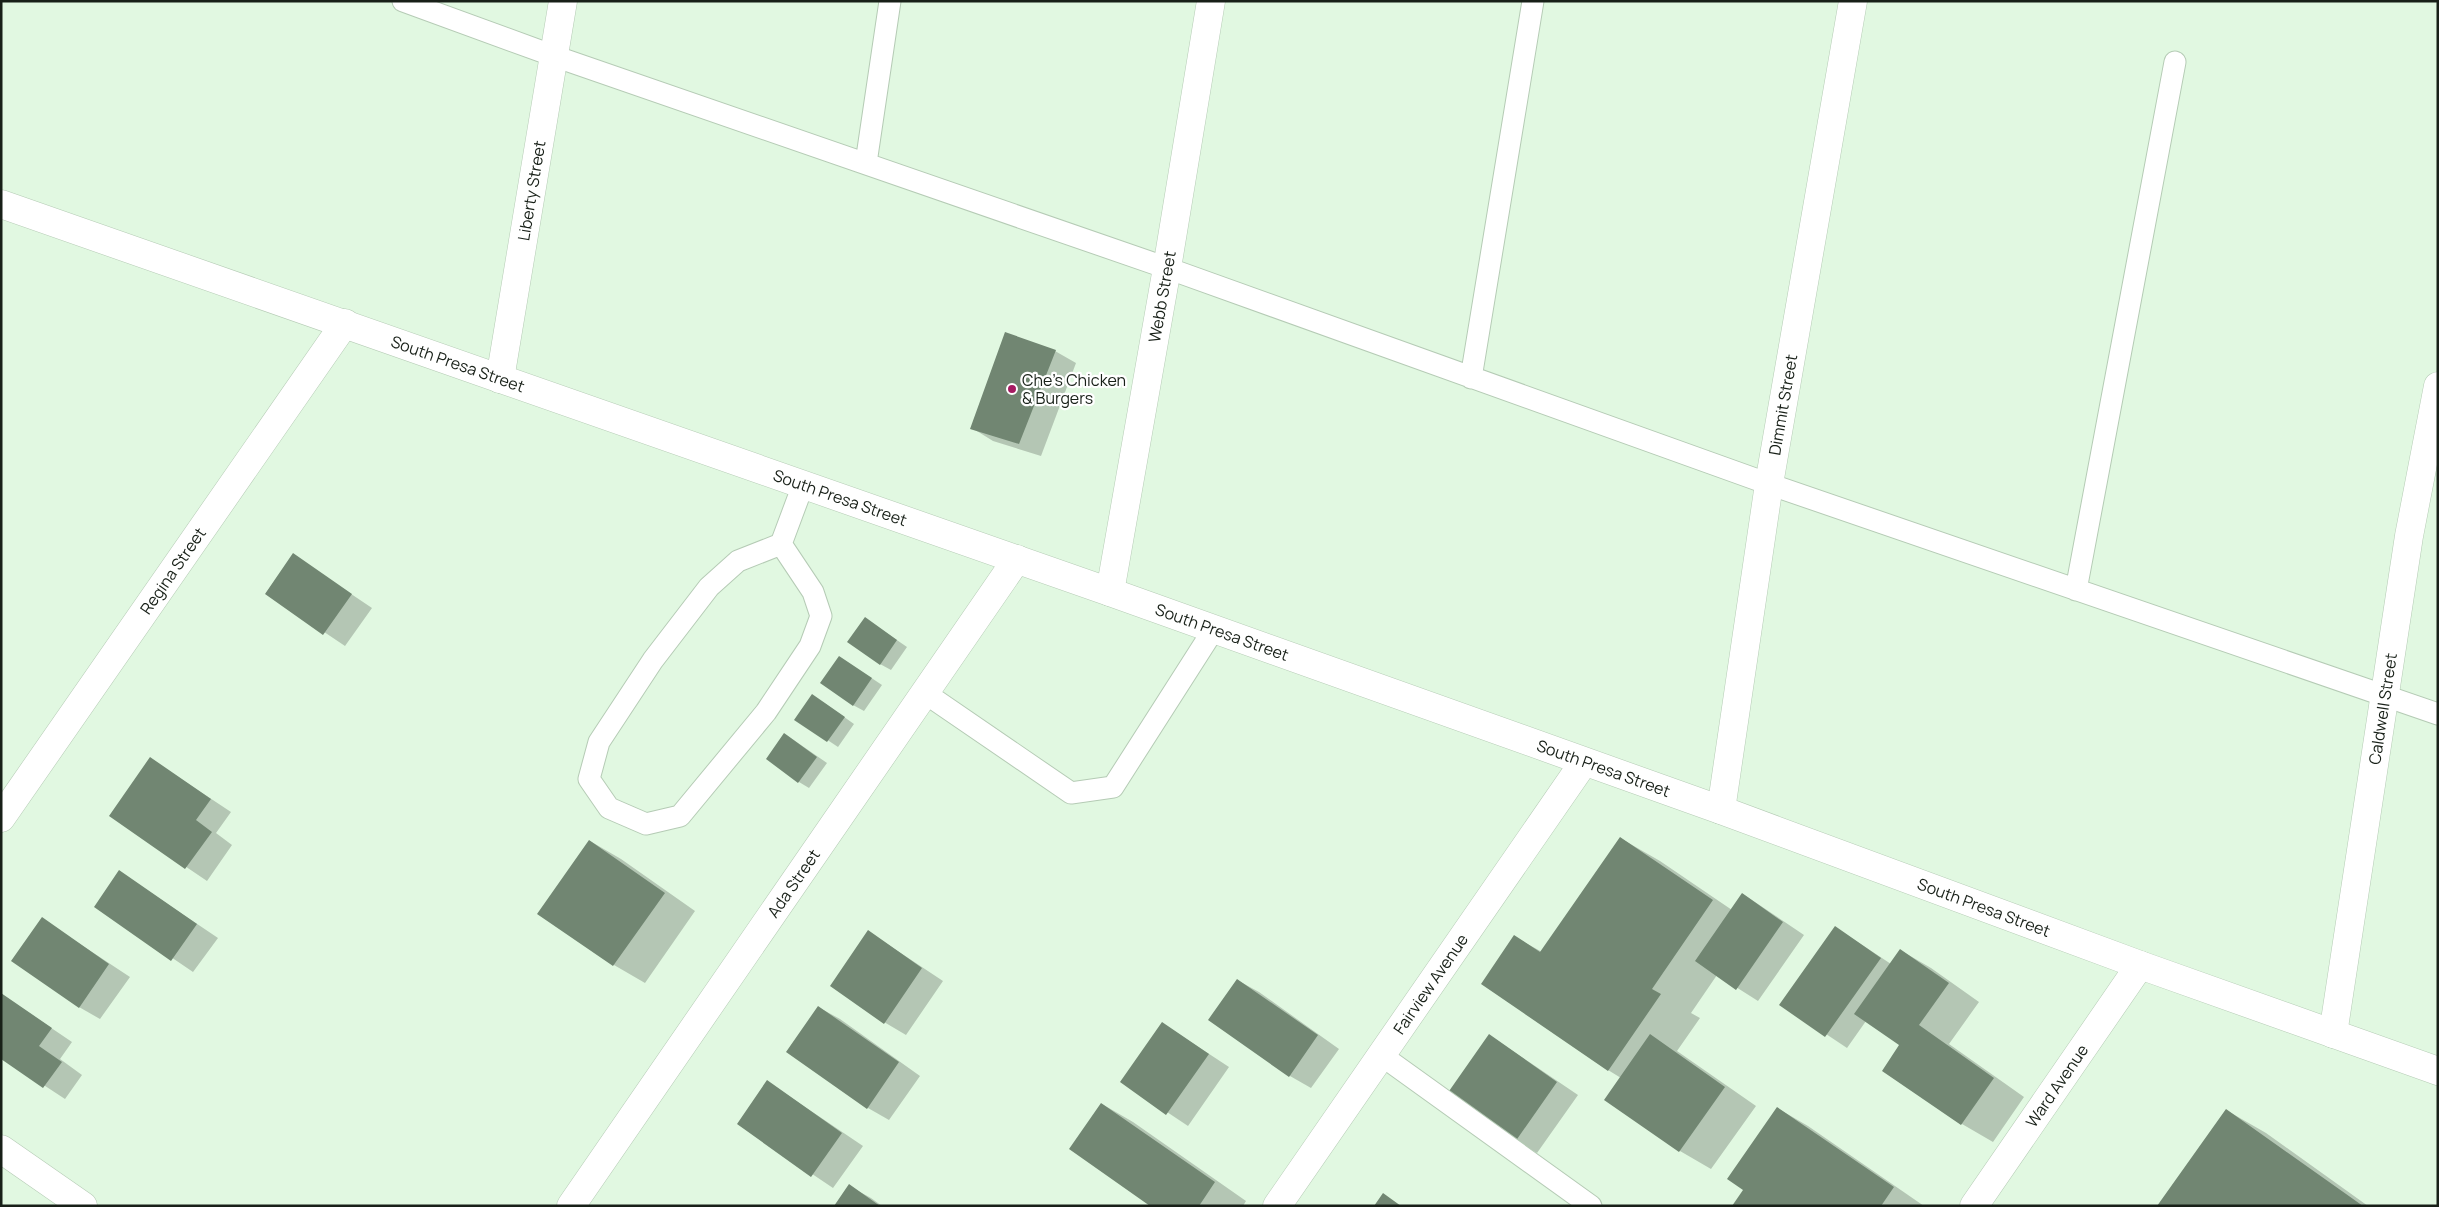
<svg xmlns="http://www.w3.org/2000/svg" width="2439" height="1207" viewBox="0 0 2439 1207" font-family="Manrope,sans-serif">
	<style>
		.shadow { fill: #0003 }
		.building { fill: #718672 }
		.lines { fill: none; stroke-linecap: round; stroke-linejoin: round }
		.lane-casing { stroke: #b5cbb5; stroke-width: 23 }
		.street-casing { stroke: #b5cbb5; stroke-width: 29 }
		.secondary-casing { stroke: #b5cbb5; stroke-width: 29 }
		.lane { stroke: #fff; stroke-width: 21 }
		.street { stroke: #fff; stroke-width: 28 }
		.secondary { stroke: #fff; stroke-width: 28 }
		.poi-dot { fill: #a61b62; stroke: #fff; stroke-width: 2 }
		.labels { text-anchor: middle; stroke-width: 4.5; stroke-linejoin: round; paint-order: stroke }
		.street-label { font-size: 16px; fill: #182018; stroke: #fff }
		.poi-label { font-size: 16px; fill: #182018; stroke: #fff; text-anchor: start }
	</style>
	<rect width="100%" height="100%" fill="#e1f8e1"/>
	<path class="shadow" d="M1055,351L1076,363L1041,456L993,441L972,428Z
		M293,555L372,608L345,646L266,593Z
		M875,625L907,647L891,670L880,664Z
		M840,657L882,685L864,711L853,705Z
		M823,702L854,724L838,747L796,719Z
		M785,734L827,763L809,788L799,782Z
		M151,759L231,812L216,833L232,845L207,881L111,816Z
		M1620,838L1660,861L1732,910L1743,894L1804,935L1758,1001L1717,975L1691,1013L1700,1018L1677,1051L1756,1106L1711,1169L1680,1151L1606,1100L1621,1078L1608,1070L1515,937L1542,952Z
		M590,841L621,859L695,911L645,983L614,965L539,913Z
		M120,872L218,938L193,972L96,906Z
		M42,919L130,977L100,1019L79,1007Z
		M1835,927L1891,964L1900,950L1931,968L1979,1002L1949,1044L2024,1097L1993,1142L1962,1124L1884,1071L1901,1045L1866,1021L1847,1048L1781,1004Z
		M869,932L943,981L906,1035L884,1022Z
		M1237,980L1259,992L1339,1049L1311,1088L1290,1076L1209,1020Z
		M1,994L72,1042L60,1059L82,1075L65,1099L1,1057Z
		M818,1007L840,1019L920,1076L889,1120L868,1108Z
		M1162,1023L1229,1067L1188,1126L1122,1082Z
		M1489,1035L1578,1095L1537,1153L1516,1141Z
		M768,1082L863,1146L833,1188L738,1124Z
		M1102,1104L1133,1122L1246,1201L1243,1206H1152Z
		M1777,1108L1808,1126L1924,1206H1734L1745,1190Z
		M2226,1110L2266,1133L2368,1206H2159Z
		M849,1186L871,1198L882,1206H836Z"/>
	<path class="building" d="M1005,332L1056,350L1019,444L970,429Z
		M293,553L352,594L323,635L265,594Z
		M865,617L897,640L880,665L847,642Z
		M839,656L872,678L853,706L820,683Z
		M812,694L845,717L827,742L794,720Z
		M784,733L817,757L798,783L766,759Z
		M150,757L211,799L196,820L212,832L185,869L109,816Z
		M1620,837L1713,900L1652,989L1661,994L1608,1071L1481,984L1514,935L1540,952Z
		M589,840L665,893L613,966L537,914Z
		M119,870L197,924L171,961L94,907Z
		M1742,893L1783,922L1736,990L1695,961Z
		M42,917L109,964L79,1008L11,961Z
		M1835,926L1881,958L1825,1037L1779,1005Z
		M868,930L922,968L884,1024L830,986Z
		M1900,949L1949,983L1919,1025L1994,1078L1961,1125L1882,1071L1899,1045L1854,1014Z
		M1237,979L1318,1035L1289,1077L1208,1020Z
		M1,993L52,1028L39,1046L62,1062L43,1088L1,1059Z
		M818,1006L899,1062L867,1109L786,1052Z
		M1162,1022L1209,1054L1166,1115L1120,1082Z
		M1489,1034L1557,1082L1515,1142L1447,1094Z
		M1650,1034L1725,1087L1679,1152L1604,1100Z
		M767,1080L842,1133L811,1177L737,1124Z
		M1101,1103L1215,1182L1199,1206H1150L1069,1149Z
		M1777,1107L1894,1187L1881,1206H1732L1743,1190L1727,1179Z
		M2226,1109L2363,1206H2157Z
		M849,1184L880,1206H834Z
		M1383,1193L1401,1206H1374Z"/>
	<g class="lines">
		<defs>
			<path id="lane" d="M403,1L554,56L1167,268L1769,484L2438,714
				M866,163L890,1
				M1471,378L1533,1
				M781,544L813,592L821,616L810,646L766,712L680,816L646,824L609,808L589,779L599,742L653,660L709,587L738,561L781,544L803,485
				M2076,590L2175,62
				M925,693L1071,793L1113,787L1214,629
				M1381,1055L1591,1206"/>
			<g id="street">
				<path id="s1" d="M500,379L563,1"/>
				<path id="s2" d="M1110,592L1167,268L1211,1"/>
				<path id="s3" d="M1721,810L1769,484L1853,1"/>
				<path id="s4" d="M1,818L345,323"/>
				<path id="s5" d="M2333,1034L2409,536L2438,386"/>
				<path d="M1,1149L83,1206"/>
				<path id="s6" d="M571,1206L1017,559"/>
				<path id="s7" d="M1277,1206L1584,762"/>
				<path id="s8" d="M1974,1206L2140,965"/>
			</g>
			<g id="secondary">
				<path id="s9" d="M1,204L1110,592L1721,810L2140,965L2438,1071"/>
			</g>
		</defs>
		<use href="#lane" class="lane-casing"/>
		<use href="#street" class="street-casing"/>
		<use href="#secondary" class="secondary-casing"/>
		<use href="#lane" class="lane"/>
		<use href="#street" class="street"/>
		<use href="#secondary" class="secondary"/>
	</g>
	<circle class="poi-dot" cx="1012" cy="389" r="5"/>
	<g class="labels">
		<g class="street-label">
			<text dy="6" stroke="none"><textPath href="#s1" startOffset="191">Liberty Street</textPath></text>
			<text dy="6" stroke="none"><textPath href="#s2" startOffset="300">Webb Street</textPath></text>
			<text dy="6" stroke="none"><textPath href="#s9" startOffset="484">South Presa Street</textPath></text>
			<text dy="6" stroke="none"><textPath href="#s3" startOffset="410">Dimmit Street</textPath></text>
			<text dy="6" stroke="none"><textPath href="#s9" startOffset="889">South Presa Street</textPath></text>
			<text dy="6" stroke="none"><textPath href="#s4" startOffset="301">Regina Street</textPath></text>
			<text dy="6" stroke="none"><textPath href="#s9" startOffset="1294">South Presa Street</textPath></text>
			<text dy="6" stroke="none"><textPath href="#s5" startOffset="329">Caldwell Street</textPath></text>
			<text dy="6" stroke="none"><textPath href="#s9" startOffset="1699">South Presa Street</textPath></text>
			<text dy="6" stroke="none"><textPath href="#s6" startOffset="392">Ada Street</textPath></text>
			<text dy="6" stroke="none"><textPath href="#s9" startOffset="2104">South Presa Street</textPath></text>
			<text dy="6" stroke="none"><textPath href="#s7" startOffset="270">Fairview Avenue</textPath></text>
			<text dy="6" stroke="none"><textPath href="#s8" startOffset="146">Ward Avenue</textPath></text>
		</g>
		<g class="poi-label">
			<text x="1022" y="386">Che's Chicken<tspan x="1022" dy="18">&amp; Burgers</tspan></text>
		</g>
	</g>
	<rect width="2439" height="1207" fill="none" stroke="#182018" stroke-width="5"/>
</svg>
